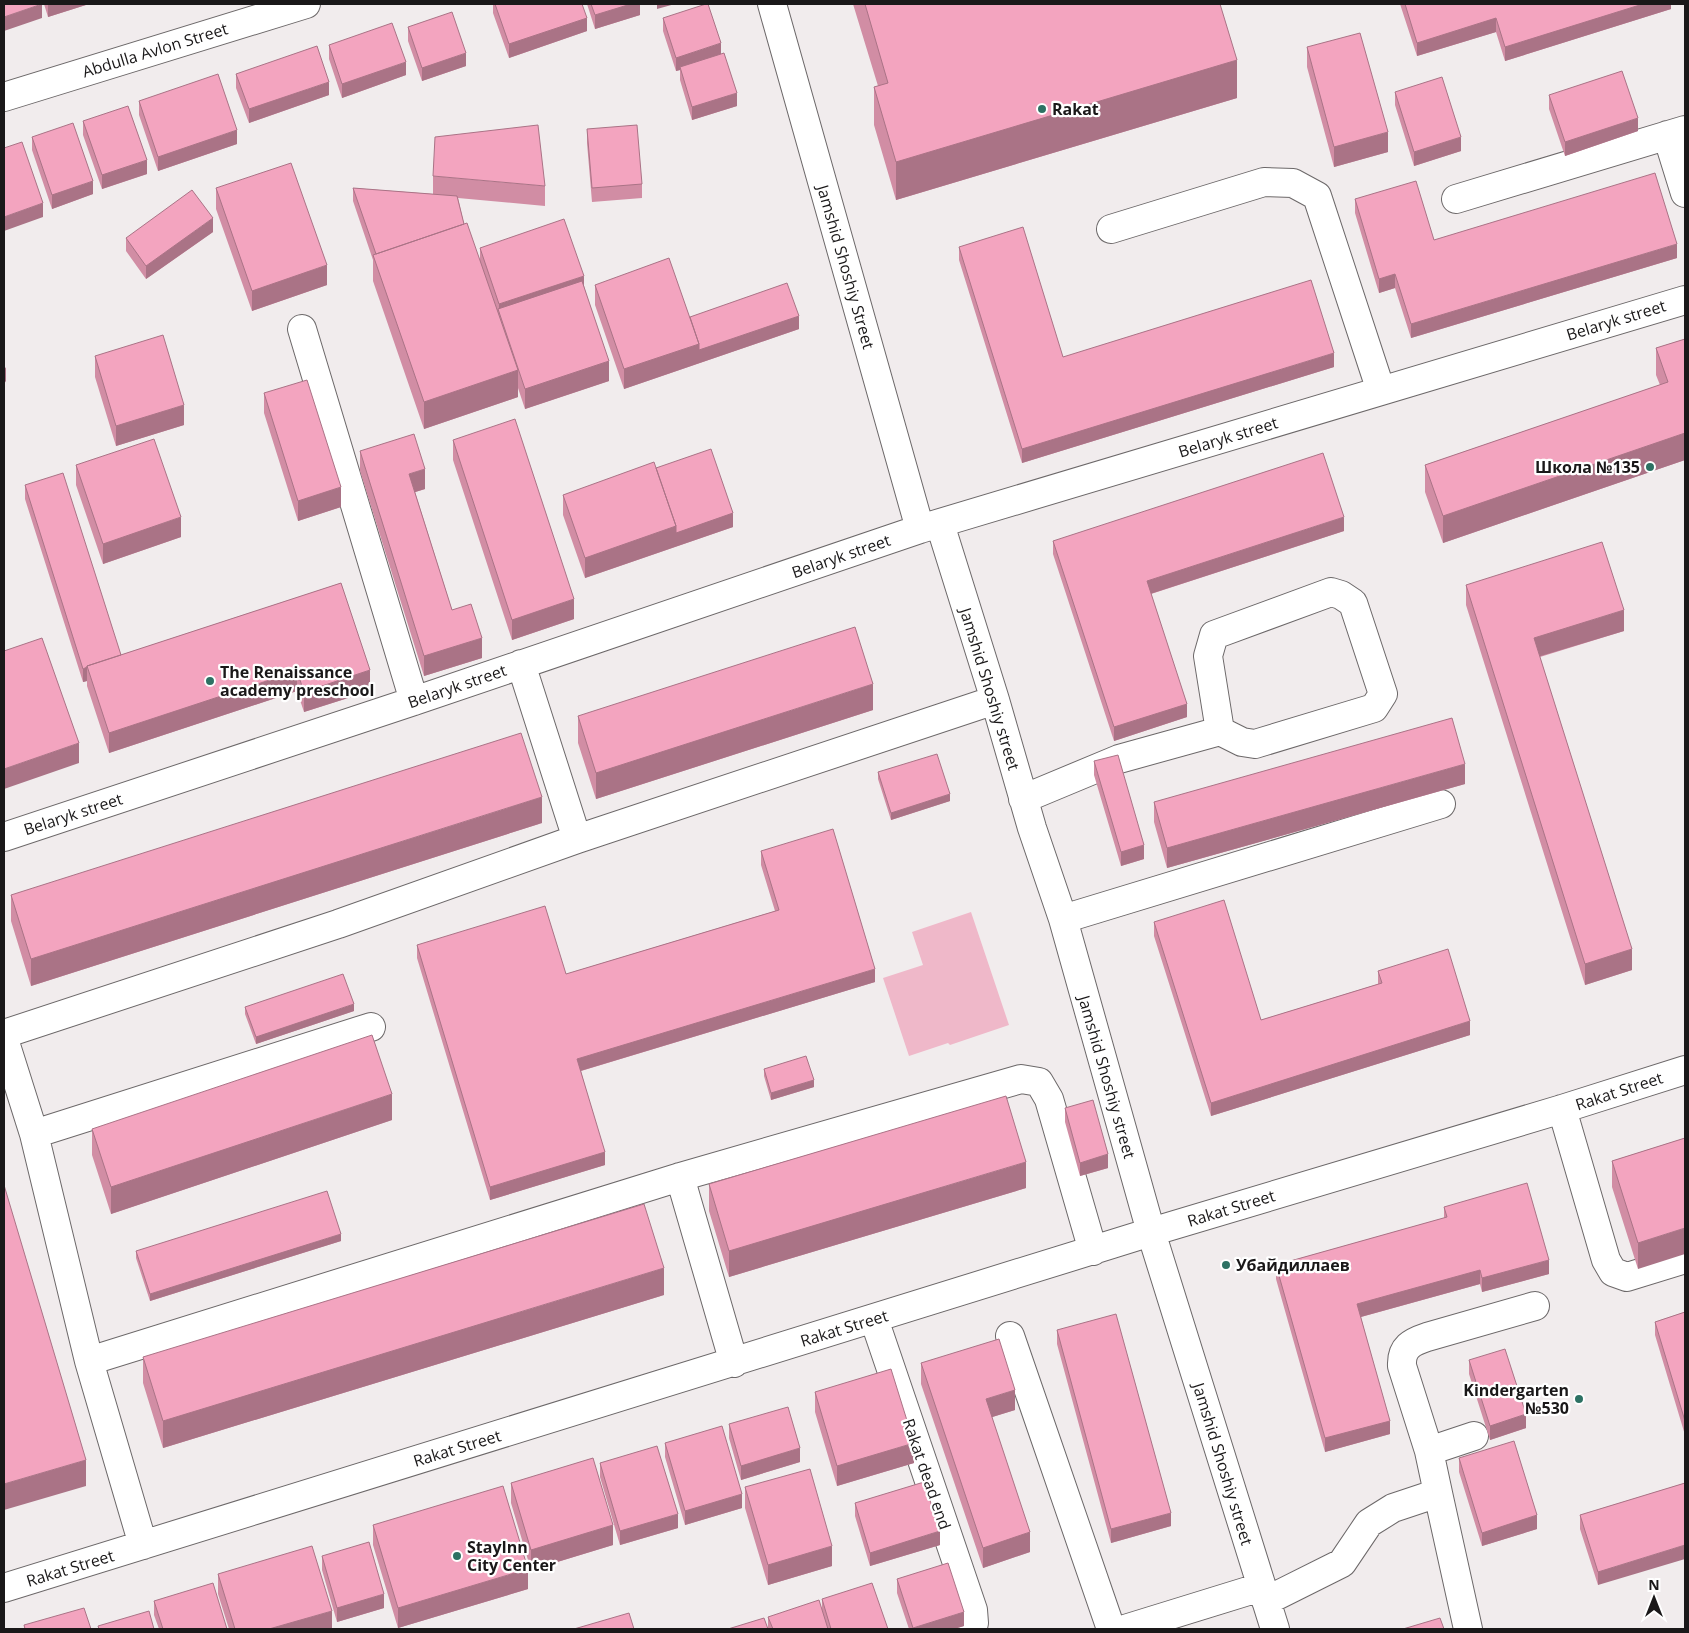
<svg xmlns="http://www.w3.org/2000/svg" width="1689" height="1633" viewBox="0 0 1689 1633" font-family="'Open Sans',sans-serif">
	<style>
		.grass { fill: #efb8c9 }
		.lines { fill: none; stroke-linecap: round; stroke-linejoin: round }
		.minor-casing { stroke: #6c6869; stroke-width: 30 }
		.minor { stroke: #fff; stroke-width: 28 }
		.wall { fill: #d18da4 }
		.shaded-wall { fill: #aa7386 }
		.building { fill: #f3a4bf; stroke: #aa7386 }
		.poi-dot { fill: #2d7163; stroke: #fff; stroke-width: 2 }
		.labels { text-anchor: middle; stroke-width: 4.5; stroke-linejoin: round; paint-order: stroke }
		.street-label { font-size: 16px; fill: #1a1819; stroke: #fff }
		.poi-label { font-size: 16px; font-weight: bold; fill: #1a1819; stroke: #fff; text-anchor: start }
	</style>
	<rect width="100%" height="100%" fill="#f1eced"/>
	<path class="grass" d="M971,912L1009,1025L950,1045L948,1043L909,1056L883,978L923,965L912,932Z"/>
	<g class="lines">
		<defs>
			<path id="minor" d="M772,4L920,529
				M4,97L306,4
				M1667,135L1685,193
				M1456,199L1685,130
				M1111,229L1264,182L1293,183L1317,196L1381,391
				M302,329L414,701
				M940,524L995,700L1032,828L1063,919L1151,1232L1275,1629
				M521,664L577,839
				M1023,799L1119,759L1220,731L1242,742L1255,744L1374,708L1383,694L1353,603L1341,595L1331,592L1214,635L1208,656L1220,731
				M4,837L414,701L920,529L1685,300
				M1063,919L1441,804
				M4,1034L338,924L577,839L995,700
				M4,1039L34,1134L89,1361L143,1545
				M1562,1109L1606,1260L1613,1272L1627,1277L1685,1259
				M34,1134L371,1027
				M680,1177L734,1363
				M874,1319L973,1610L974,1623L972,1629
				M1010,1336L1111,1629
				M89,1361L680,1177L1021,1079L1039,1082L1049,1099L1093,1251
				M1429,1451L1402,1366C1401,1347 1412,1342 1427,1337L1535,1306
				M1438,1493L1468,1629
				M4,1588L1151,1232L1562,1109L1685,1070
				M1266,1601L1342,1563L1369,1523L1393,1508L1438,1493L1429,1451L1474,1436
				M1125,1629L1261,1587"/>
		</defs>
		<use href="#minor" class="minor-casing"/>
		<use href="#minor" class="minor"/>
	</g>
	<path class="wall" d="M44,4H89L48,17Z
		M493,4H582L587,31L509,58L493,13Z
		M587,4H640V15L595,29Z
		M853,4H1220L1237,98L896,200L874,125V87L878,86Z
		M1400,4H1671V9L1505,61L1496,32L1417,56Z
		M663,18L737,106L692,120L680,80V70L676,71L663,31Z
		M408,27L466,66L422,81L408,41Z
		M329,45L406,75L342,98L329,59Z
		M1307,47L1388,152L1334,167L1307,67Z
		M236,74L329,95L249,123L236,88Z
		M1395,92L1461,151L1414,166L1395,105Z
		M1549,95L1638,131L1565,156L1549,109Z
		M139,101L237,144L158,171L139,115Z
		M83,121L147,174L102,189L83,135Z
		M587,129L642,184V198L592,202L587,143Z
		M32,137L93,194L52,209L32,150Z
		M433,176L545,186V206L458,198L464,224L480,262V248L584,286L609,381L525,409L518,388V397L424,429L373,281V260L353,201V188L433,194Z
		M216,188L327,285L252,311L216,209Z
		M1355,199L1434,240L1677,258L1411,338L1395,288L1379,293L1355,213Z
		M213,232L146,279L126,251V238Z
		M959,247L1063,357L1334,367L1022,463L959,260Z
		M595,285L690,317L799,329L624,389L595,305Z
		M1685,339V460L1443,543L1425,492V465L1660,385L1656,375V348Z
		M95,356L184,425L116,446L95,377Z
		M264,393L341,507L298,521L264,413Z
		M453,440L574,619L512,640L453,460Z
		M360,451L425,489L415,492L452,610L482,658L424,676L360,471Z
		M76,465L181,537L103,564L76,485Z
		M656,468L733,527L585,578L563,515V495Z
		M25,485L121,655L341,583L370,691L304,712L297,691L109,753L87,686V681L83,682L25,499Z
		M1344,531L1151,594L1187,717L1114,741L1053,554V541Z
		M1466,585L1624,631L1540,657L1632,970L1585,985L1466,605Z
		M873,710L596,799L578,743V716Z
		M1094,761L1144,859L1121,866L1094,775Z
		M878,772L950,801L891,820L878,779Z
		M1465,784L1167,868L1154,822V802Z
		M542,823L31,986L11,921V895Z
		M761,851L875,982L581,1071L605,1165L490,1200L417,958V945L566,974L775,911L761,865Z
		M1154,922L1261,1020L1378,984V971L1470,1035L1211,1116L1154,936Z
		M245,1007L354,1011L256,1044L245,1014Z
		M764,1069L814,1087L771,1100L764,1076Z
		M1065,1108L1108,1168L1080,1176L1065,1122Z
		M392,1120L111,1214L92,1155V1129Z
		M1685,1138L1638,1269L1612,1187V1161Z
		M709,1184L1026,1188L729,1277L709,1211Z
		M1444,1207L1549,1274L1482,1292L1480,1284L1361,1317L1390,1434L1325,1452L1276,1279V1265L1444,1218Z
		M341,1241L150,1301L136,1258V1251Z
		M664,1295L163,1448L143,1383V1357Z
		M1685,1312V1435L1655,1335V1322Z
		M1057,1330L1171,1526L1111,1543L1057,1344Z
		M1469,1360L1526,1428L1490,1440L1469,1374Z
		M921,1363L1015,1410L992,1417L1030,1552L983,1568L921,1384Z
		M815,1392L914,1463L837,1486L815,1412Z
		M729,1424L800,1462L741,1480L729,1438Z
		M665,1443L742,1508L685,1525L665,1457Z
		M1459,1458L1537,1529L1482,1546L1459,1472Z
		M600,1463L678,1528L620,1545L600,1477Z
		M511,1483L613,1545L531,1570L511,1503Z
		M1685,1483L1598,1585L1580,1529V1515Z
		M745,1487L832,1566L768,1585L745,1508Z
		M855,1503L940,1545L870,1566L855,1516Z
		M373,1525L528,1589L398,1628L373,1545Z
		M322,1556L384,1608L337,1622L322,1570Z
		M218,1574L332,1629H229L218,1594Z
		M897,1579L964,1626L954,1629H909L897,1593Z
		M822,1599L888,1629H768V1617L822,1609Z
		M154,1601L227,1629H159L154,1615Z"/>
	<path class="shaded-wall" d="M42,4V18L4,31V17Z
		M48,4H89L48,17Z
		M631,4H640V15L595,29V15Z
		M657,4H675L657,9Z
		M1643,4H1671V9L1505,61V47Z
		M587,18V31L509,58V44Z
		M1496,18V32L1417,56V43Z
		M721,43V57L680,67V70L676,71V58Z
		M466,53V66L422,81V68Z
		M1237,60V98L896,200V162Z
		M406,62V75L342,98V84Z
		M329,82V95L249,123V109Z
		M737,93V106L692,120V107Z
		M1638,118V131L1565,156V142Z
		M237,130V144L158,171V157Z
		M1388,132V152L1334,167V147Z
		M1461,137V151L1414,166V152Z
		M147,160V174L102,189V175Z
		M93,181V194L52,209V195Z
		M43,203V217L4,231V217Z
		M213,218V232L146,279V266Z
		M1677,244V258L1411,338V324Z
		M327,265V285L252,311V291Z
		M1395,274V288L1379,293V279Z
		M584,276V296L499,313V304Z
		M799,316V329L624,389V369L699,344Z
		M1334,353V367L1022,463V449Z
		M609,361V381L525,409V389Z
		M6,367V381L4,384V370Z
		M518,370V397L424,429V402Z
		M184,405V425L116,446V426Z
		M1685,433V460L1443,543V516Z
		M425,469V489L409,494V474Z
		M341,487V507L298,521V501Z
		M733,513V527L585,578V558L676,526Z
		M181,517V537L103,564V544Z
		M1344,517V531L1147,595V581Z
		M574,599V619L512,640V620Z
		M1624,610V631L1534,658V638Z
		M482,638V658L424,676V656Z
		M87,667V681L83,682V669Z
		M370,670V691L304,712V692Z
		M297,671V691L109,753V733Z
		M873,684V710L596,799V773Z
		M1187,704V717L1114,741V727Z
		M79,743V763L4,789V769Z
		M1465,764V784L1167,868V848Z
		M950,794V801L891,820V813Z
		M542,797V823L31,986V959Z
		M1144,845V859L1121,866V852Z
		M1632,949V970L1585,985V964Z
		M875,969V982L577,1072V1059Z
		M354,1004V1011L256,1044V1037Z
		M1470,1021V1035L1211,1116V1103Z
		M814,1080V1087L771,1100V1093Z
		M392,1094V1120L111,1214V1187Z
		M605,1152V1165L490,1200V1187Z
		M1108,1154V1168L1080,1176V1163Z
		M1026,1162V1188L729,1277V1251Z
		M1685,1228V1254L1638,1269V1243Z
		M341,1234V1241L150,1301V1294Z
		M1549,1260V1274L1482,1292V1278Z
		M664,1268V1295L163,1448V1421Z
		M1480,1270V1284L1357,1318V1304Z
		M1015,1390V1410L986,1419V1399Z
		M1526,1414V1428L1490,1440V1426Z
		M1390,1421V1434L1325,1452V1438Z
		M914,1443V1463L837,1486V1466Z
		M800,1448V1462L741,1480V1466Z
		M86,1460V1486L4,1510V1484Z
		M742,1494V1508L685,1525V1511Z
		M1171,1513V1526L1111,1543V1529Z
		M678,1514V1528L620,1545V1531Z
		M1537,1515V1529L1482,1546V1533Z
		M613,1525V1545L531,1570V1550Z
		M940,1531V1545L870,1566V1553Z
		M1030,1532V1552L983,1568V1548Z
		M1685,1545V1559L1598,1585V1572Z
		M832,1546V1566L768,1585V1565Z
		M528,1569V1589L398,1628V1608Z
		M384,1594V1608L337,1622V1608Z
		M332,1611V1629H269Z
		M964,1612V1626L954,1629H913V1628Z"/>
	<path class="building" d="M4,4H42L4,17Z
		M495,4H582L587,18L509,44Z
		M591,4H631L595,15Z
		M706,4H708L721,43L676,58L663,18Z
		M865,4H1220L1237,60L896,162L874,87L888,83Z
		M1405,4H1643L1505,47L1496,18L1417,43Z
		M452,12L466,53L422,68L408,27Z
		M392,23L406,62L342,84L329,45Z
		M1360,33L1388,132L1334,147L1307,47Z
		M317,46L329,82L249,109L236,74Z
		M724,53L737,93L692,107L680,67Z
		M1622,71L1638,118L1565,142L1549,95Z
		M218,74L237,130L158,157L139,101Z
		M1442,77L1461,137L1414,152L1395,92Z
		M128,106L147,160L102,175L83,121Z
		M73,123L93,181L52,195L32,137Z
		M538,125L545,186L433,176L435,137Z
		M637,125L642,184L592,188L587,129Z
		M22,142L43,203L4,217V148Z
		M291,163L327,265L252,291L216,188Z
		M1655,173L1677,244L1411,324L1395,274L1379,279L1355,199L1416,181L1434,240Z
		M353,188L457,196L464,224L376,254Z
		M192,190L213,218L146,266L126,238Z
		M564,219L584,276L499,304L480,248Z
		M467,223L518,370L424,402L373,255Z
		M1023,227L1063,357L1311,280L1334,353L1022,449L959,247Z
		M669,258L699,344L624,369L595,285Z
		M582,281L609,361L525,389L498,309Z
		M787,283L799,316L699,350V344L690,317Z
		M163,335L184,405L116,426L95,356Z
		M1685,339V433L1443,516L1425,465L1668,382L1656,348Z
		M307,380L341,487L298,501L264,393Z
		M515,419L574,599L512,620L453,440Z
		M414,434L425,469L409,474L452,610L471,604L482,638L424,656L360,451Z
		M154,439L181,517L103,544L76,465Z
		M711,449L733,513L676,533V526L656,468Z
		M1323,453L1344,517L1147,581L1187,704L1114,727L1053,541Z
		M654,462L676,526L585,558L563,495Z
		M63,473L121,655L87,666V667L83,669L25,485Z
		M1602,542L1624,610L1534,638L1632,949L1585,964L1466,585Z
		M341,583L370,670L304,692L297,671L109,733L87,666Z
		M855,627L873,684L596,773L578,716Z
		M42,638L79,743L4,769V651Z
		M1452,718L1465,764L1167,848L1154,802Z
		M521,733L542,797L31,959L11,895Z
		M937,754L950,794L891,813L878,772Z
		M1118,755L1144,845L1121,852L1094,761Z
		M833,829L875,969L577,1059L605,1152L490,1187L417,945L545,906L566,974L779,910L761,851Z
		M1224,900L1261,1020L1382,983L1378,971L1448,949L1470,1021L1211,1103L1154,922Z
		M343,974L354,1004L256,1037L245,1007Z
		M372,1035L392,1094L111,1187L92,1129Z
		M806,1056L814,1080L771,1093L764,1069Z
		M1006,1096L1026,1162L729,1251L709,1184Z
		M1093,1100L1108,1154L1080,1163L1065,1108Z
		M1685,1138V1228L1638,1243L1612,1161Z
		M1527,1183L1549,1260L1482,1278L1480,1270L1357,1304L1390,1421L1325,1438L1276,1265L1447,1217L1444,1207Z
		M4,1185L86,1460L4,1484Z
		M327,1191L341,1234L150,1294L136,1251Z
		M644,1204L664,1268L163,1421L143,1357Z
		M1685,1312V1421L1655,1322Z
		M1116,1314L1171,1513L1111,1529L1057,1330Z
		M999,1339L1015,1390L986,1399L1030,1532L983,1548L921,1363Z
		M1505,1349L1526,1414L1490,1426L1469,1360Z
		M891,1369L914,1443L837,1466L815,1392Z
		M788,1407L800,1448L741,1466L729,1424Z
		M722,1426L742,1494L685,1511L665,1443Z
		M1514,1441L1537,1515L1482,1533L1459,1458Z
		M657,1446L678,1514L620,1531L600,1463Z
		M593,1458L613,1525L531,1550L511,1483Z
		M810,1469L832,1546L768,1565L745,1487Z
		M924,1482L940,1531L870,1553L855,1503Z
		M1685,1483V1545L1598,1572L1580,1515Z
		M503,1486L528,1569L398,1608L373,1525Z
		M369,1542L384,1594L337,1608L322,1556Z
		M312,1546L332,1611L269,1629H235L218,1574Z
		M948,1563L964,1612L913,1628L897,1579Z
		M213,1583L227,1629H163L154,1601Z
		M872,1583L888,1629H831L822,1599Z
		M819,1600L828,1629H773L768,1617Z
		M84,1608L91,1629H25L24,1625Z
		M149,1611L154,1629H99L98,1626Z
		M629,1613L634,1629H574Z
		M764,1618L768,1629H728Z
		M1440,1618L1444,1629H1403Z"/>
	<g class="poi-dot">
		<circle cx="1042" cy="109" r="5"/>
		<circle cx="1650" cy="467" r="5"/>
		<circle cx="210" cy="681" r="5"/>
		<circle cx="1226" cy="1265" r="5"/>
		<circle cx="1579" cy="1399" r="5"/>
		<circle cx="457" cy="1556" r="5"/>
	</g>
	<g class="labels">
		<g class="street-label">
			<text transform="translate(155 50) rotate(-17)" y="6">Abdulla Avlon Street</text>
			<text transform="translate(846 267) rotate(74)" y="6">Jamshid Shoshiy Street</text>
			<text transform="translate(1616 320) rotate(-17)" y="6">Belaryk street</text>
			<text transform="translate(1228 437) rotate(-17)" y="6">Belaryk street</text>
			<text transform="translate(841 556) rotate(-19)" y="6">Belaryk street</text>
			<text transform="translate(457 686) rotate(-19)" y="6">Belaryk street</text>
			<text transform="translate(990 689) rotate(73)" y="6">Jamshid Shoshiy street</text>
			<text transform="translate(73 814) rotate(-18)" y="6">Belaryk street</text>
			<text transform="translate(1107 1077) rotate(74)" y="6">Jamshid Shoshiy street</text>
			<text transform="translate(1619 1091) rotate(-18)" y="6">Rakat Street</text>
			<text transform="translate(1231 1208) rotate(-17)" y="6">Rakat Street</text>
			<text transform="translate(844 1328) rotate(-17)" y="6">Rakat Street</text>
			<text transform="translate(457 1448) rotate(-17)" y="6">Rakat Street</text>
			<text transform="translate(1223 1464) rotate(73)" y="6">Jamshid Shoshiy street</text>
			<text transform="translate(927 1474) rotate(71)" y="6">Rakat dead end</text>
			<text transform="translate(70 1568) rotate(-17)" y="6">Rakat Street</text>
		</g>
		<g class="poi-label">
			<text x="1052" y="115">Rakat</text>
			<text x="1640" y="473" text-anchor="end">Школа №135</text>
			<text x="220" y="678">The Renaissance<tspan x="220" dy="18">academy preschool</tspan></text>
			<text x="1236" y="1271">Убайдиллаев</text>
			<text x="1569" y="1396" text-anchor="end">Kindergarten<tspan x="1569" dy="18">№530</tspan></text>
			<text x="467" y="1553">StayInn<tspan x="467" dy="18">City Center</tspan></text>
		</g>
	</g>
	<rect width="1689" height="1633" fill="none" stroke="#1a1819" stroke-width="10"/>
	<g transform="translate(1654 1598)" stroke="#ffffff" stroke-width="4" paint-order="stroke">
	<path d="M0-4L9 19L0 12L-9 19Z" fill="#1a1819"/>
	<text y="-8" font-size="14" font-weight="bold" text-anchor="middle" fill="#1a1819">N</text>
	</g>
</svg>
